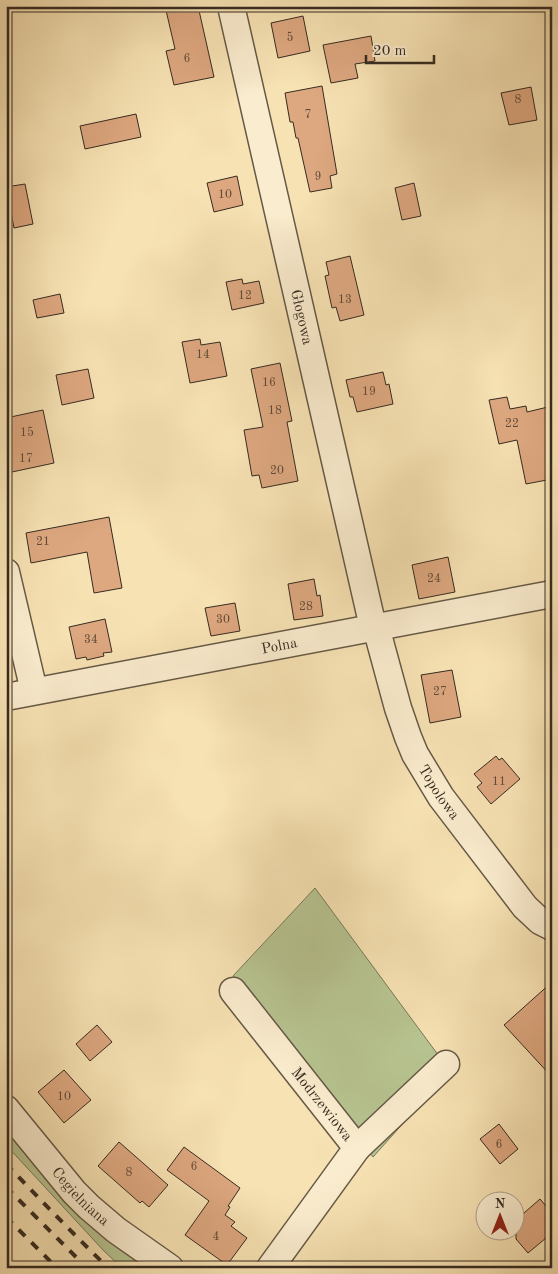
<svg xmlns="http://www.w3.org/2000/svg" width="558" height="1274" viewBox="0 0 558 1274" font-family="'Old Standard TT',serif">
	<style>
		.green { fill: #b7c491; stroke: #767859 }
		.building { fill: #dda77f; stroke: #362b21 }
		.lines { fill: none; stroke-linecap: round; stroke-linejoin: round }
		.minor-casing { stroke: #665946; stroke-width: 29 }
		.minor { stroke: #faecce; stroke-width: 26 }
		.rail { stroke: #362b21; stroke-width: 4; stroke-dasharray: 9 9; stroke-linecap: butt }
		.labels { text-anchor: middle; stroke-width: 5; stroke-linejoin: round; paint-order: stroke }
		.number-label { font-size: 12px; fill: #604a38 }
		.street-label { font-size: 15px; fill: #362b21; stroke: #faecce }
	</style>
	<rect width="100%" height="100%" fill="#f7e2b3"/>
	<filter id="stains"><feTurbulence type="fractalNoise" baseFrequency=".004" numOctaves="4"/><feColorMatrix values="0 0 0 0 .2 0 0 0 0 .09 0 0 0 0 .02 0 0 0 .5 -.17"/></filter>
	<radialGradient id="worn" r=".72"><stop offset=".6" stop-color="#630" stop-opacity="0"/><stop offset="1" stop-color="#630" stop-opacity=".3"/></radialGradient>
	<path class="green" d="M315,888L450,1071L373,1157L233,976Z
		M6,1125L151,1268H122L103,1250L6,1145Z"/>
	<path class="building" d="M165,6H198L214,77L174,85L166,51L175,49Z
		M303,16L310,51L278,58L271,23Z
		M371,36L375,61L355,64L358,78L331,83L323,45Z
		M322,86L337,174L330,176L332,188L310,192L298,138H296L293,122H290L285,93Z
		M531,87L537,120L509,125L501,93Z
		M136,114L141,137L85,149L80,126Z
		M237,176L243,205L214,212L207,183Z
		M414,183L421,216L402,220L395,188Z
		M25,184L33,224L14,228L6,187Z
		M350,256L364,315L340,321L336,307L332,308L325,276L329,275L326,262Z
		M242,279L243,284L259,281L264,303L232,310L226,282Z
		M60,294L64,313L37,318L33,300Z
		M200,339L201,345L220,342L227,376L190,383L182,342Z
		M280,363L292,421L287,422L298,481L262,488L259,475L252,476L244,430L263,427L251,369Z
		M88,369L94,398L62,405L56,375Z
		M383,372L386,385L389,384L393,404L357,412L353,397H350L346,380Z
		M507,397L510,409L526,406L527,412L552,406V479L526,484L517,440L499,444L489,400Z
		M43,410L54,463L12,472L6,447V418Z
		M109,517L122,588L94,593L87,552L31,563L26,533Z
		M448,557L455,592L419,599L412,565Z
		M314,579L317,596L320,595L323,616L294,620L288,584Z
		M235,603L240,631L211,636L205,608Z
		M105,619L112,652L103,653L104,656L87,660L86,657L76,659L69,627Z
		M452,670L461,717L430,723L421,675Z
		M496,756L499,760L502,758L520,779L491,804L477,787L482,783L474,774Z
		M552,982V1077L504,1025Z
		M97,1025L112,1042L90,1061L76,1044Z
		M64,1070L91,1100L64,1123L38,1092Z
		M499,1124L518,1149L500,1164L480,1139Z
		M119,1142L168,1185L149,1207L142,1201L140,1203L98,1166Z
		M184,1147L240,1188L228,1206L230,1207L225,1215L235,1222L231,1226L247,1238L227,1265L185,1235L209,1201L167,1170Z
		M540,1199L552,1213V1233L528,1253L516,1239V1220Z"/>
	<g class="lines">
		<defs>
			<g id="minor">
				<path id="s1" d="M231,6L373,627"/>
				<path d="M6,572L34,691"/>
				<path id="s2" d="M376,627L398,708L408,737L415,754L441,797L525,907L540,921L552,927"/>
				<path id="s3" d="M6,697L552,594"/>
				<path id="s4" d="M233,991L357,1148L270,1268"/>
				<path id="s5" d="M6,1109L74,1192L89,1207L116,1230L170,1268"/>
				<path d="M357,1148L446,1064"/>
			</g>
		</defs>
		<use href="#minor" class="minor-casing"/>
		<use href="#minor" class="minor"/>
		<path class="rail" d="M6,1164L66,1226L108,1268
			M6,1187L87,1268
			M6,1217L57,1268"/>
	</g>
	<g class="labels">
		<g class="number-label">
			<text x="290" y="41">5</text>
			<text x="187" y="62">6</text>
			<text x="518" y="103">8</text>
			<text x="308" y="118">7</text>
			<text x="318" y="180">9</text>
			<text x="225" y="198">10</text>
			<text x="245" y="299">12</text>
			<text x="345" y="303">13</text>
			<text x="203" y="358">14</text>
			<text x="269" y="386">16</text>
			<text x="369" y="395">19</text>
			<text x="275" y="414">18</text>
			<text x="512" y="427">22</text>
			<text x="27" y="436">15</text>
			<text x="26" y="462">17</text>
			<text x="277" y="474">20</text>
			<text x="43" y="545">21</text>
			<text x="434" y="582">24</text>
			<text x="306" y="610">28</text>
			<text x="223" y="623">30</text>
			<text x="91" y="643">34</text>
			<text x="440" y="695">27</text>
			<text x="499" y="785">11</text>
			<text x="64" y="1100">10</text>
			<text x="499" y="1148">6</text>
			<text x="194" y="1170">6</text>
			<text x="129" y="1176">8</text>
			<text x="216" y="1240">4</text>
		</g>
		<g class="street-label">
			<text dy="5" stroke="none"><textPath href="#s1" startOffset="319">Głogowa</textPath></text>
			<text dy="5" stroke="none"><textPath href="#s3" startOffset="278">Polna</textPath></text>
			<text dy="5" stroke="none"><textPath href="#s2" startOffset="178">Topolowa</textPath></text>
			<text dy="5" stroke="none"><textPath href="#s4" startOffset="144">Modrzewiowa</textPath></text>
			<text dy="5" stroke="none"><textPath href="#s5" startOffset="115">Cegielniana</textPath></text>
		</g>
	</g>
	<rect width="558" height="1274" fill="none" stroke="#f7e2b3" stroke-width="25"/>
	<rect x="8" y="8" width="543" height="1259" fill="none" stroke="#362b21" stroke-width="2.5"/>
	<rect x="12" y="12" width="533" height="1249" fill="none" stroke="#362b21"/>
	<g transform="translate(500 1216)"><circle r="24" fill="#faecce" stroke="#ac9f89"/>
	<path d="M0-4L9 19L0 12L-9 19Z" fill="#8f2418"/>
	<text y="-8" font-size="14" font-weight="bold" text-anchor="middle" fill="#362b21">N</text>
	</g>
	<path d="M366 55v8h68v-8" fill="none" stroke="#362b21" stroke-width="2.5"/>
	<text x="373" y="55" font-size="15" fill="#362b21" stroke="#faecce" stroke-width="4" paint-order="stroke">20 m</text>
	<rect width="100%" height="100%" filter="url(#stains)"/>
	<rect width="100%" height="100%" fill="url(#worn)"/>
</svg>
